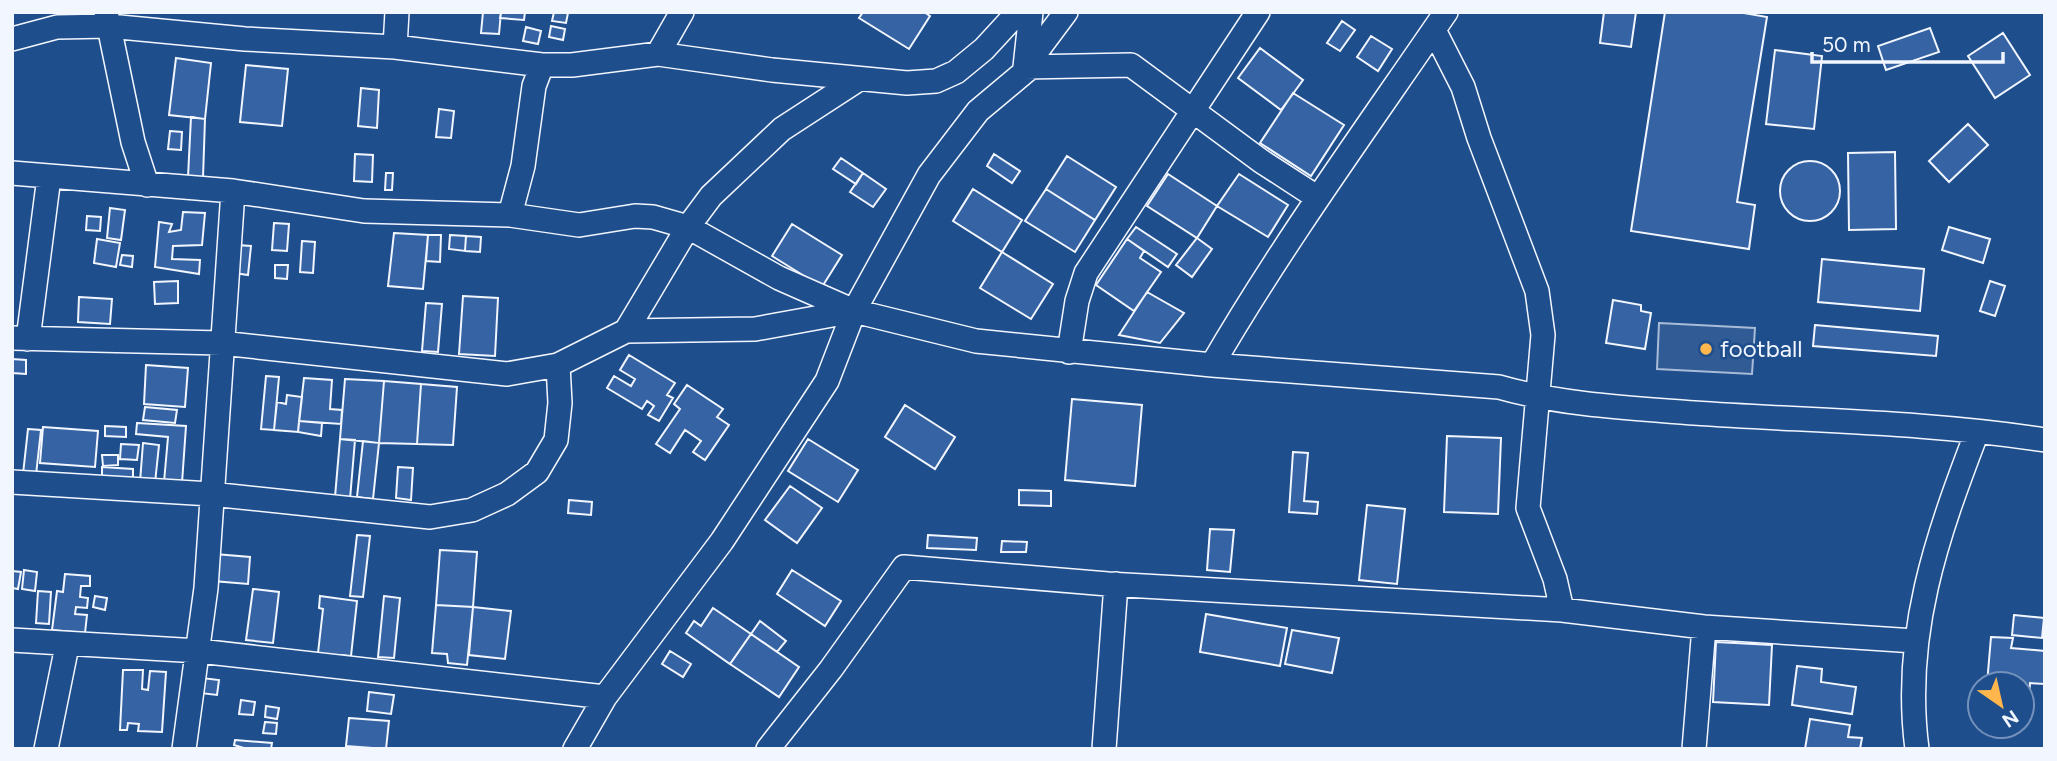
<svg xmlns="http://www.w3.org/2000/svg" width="2057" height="761" viewBox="0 0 2057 761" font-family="Figtree,sans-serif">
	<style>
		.built { fill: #305b95; stroke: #a8bbd7; stroke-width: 2 }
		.building { fill: #3563a3; stroke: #f2f6ff; stroke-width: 2 }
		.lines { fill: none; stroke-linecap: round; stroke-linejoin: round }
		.minor-casing { stroke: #f2f6ff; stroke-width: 26 }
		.minor { stroke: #1f4e8c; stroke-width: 23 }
		.poi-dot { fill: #ffb74d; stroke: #1f4e8c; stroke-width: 2.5 }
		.labels { text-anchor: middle; stroke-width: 5; stroke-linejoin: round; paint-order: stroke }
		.poi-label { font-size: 24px; fill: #f2f6ff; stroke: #1f4e8c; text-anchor: start }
	</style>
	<rect width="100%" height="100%" fill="#1f4e8c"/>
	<path class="built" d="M1659,323L1755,328L1752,374L1657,369Z"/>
	<path class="building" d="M483,12H501L499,34L481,33Z
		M501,12H525L524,20L500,18Z
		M554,12L568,13L566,23L552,21Z
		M863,12H924L930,16L909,49L859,18Z
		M1604,12H1636L1631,47L1600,43Z
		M1665,12H1738L1767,17L1737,202L1755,205L1749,249L1631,231Z
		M1342,21L1355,30L1340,51L1327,43Z
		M551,26L565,29L563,40L549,37Z
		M526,27L541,31L538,44L523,41Z
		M1930,28L1939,52L1886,70L1878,46Z
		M2003,33L2030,75L1995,98L1968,56Z
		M1371,36L1392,49L1378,71L1357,57Z
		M1260,48L1303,80L1281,110L1238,78Z
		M1775,50L1822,56L1814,129L1766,124Z
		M176,58L211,63L205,119L169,115Z
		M246,65L288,69L282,126L240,122Z
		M361,88L379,90L377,128L358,126Z
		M1293,93L1344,125L1311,176L1260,143Z
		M439,109L454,111L451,138L436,137Z
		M191,117L205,119L203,178L188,177Z
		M1968,124L1988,145L1949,182L1929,161Z
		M170,131L182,132L181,150L168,149Z
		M1895,152L1896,229L1849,230L1848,153Z
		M355,154L373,155L372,182L354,181Z
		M994,154L1020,171L1012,183L987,166Z
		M1067,156L1116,187L1095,220L1046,189Z
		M841,158L863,173L856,184L833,169Z
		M1780 191a30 30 0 1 1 60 0a30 30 0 1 1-60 0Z
		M386,173H393L392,190H385Z
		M863,173L886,189L873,207L850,192Z
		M1168,174L1217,206L1197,238L1147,206Z
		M1239,174L1288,205L1268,237L1217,206Z
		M973,189L1022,220L1002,252L953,221Z
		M1046,189L1095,220L1075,252L1025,221Z
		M110,208L125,210L121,240L107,238Z
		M183,212L205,213L202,245L173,246L172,259L200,260L199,274L155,267L159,222L172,224L169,232L181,230Z
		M87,216L101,217L100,231L86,230Z
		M274,223L289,224L287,251L272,250Z
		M792,224L842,255L822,287L772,256Z
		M1136,227L1177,254L1168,267L1127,239Z
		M1949,227L1990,239L1983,263L1942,250Z
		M394,233L428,235L423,289L388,286Z
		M428,235H441L440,262L426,261Z
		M450,235L466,236L465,251L449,249Z
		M466,236L481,237L480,252L465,251Z
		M1197,238L1212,249L1192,277L1176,265Z
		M97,239L120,243L116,267L94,263Z
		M1127,239L1144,251L1140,258L1161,272L1134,311L1096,285Z
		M302,241L315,242L313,273L300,272Z
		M237,245L251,246L248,275L234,273Z
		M1002,252L1053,284L1031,319L980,288Z
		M122,255L133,256L132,267L120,265Z
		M1822,259L1924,269L1920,311L1818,302Z
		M275,265H288L287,279L275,278Z
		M178,281V303L155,304L154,282Z
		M1990,281L2005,286L1995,316L1980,311Z
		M1147,292L1184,313L1160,343L1119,335Z
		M463,296L498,298L495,356L459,354Z
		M79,297L112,299L110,324L78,322Z
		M1613,300L1641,305V311L1651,313L1645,349L1606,343Z
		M426,303L442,304L438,352L422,351Z
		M1815,325L1938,336L1936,356L1813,346Z
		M629,355L675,383L667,395L673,398L659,421L648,415L654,406L647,401L642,409L607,388L614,376L631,386L635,379L620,370Z
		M12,359L26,360V374L12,373Z
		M146,365L188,368L185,407L144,404Z
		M266,376L279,377L274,430L261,429Z
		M304,378L332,380L330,409L342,410L341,424L299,421Z
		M345,379L384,381L379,443L340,439Z
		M384,381L421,384L417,444L379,443Z
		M421,384L457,387L453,445L417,444Z
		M687,385L723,409L717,417L729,425L705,460L693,452L701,441L685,430L670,453L656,444L680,409L674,404Z
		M287,395L302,397L298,432L274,430L277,402L286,404Z
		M1072,399L1142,405L1135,486L1065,480Z
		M905,405L955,437L935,469L885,437Z
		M145,407L177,410L175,423L143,420Z
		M299,421L322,423L321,436L298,432Z
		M137,423L186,426L182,483L164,482L168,437L136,434Z
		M105,426L126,427V437L105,436Z
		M43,427L98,431L95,467L40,463Z
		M28,429L41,430L36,475L23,474Z
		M1447,436L1501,438L1498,514L1444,512Z
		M340,439L355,440L350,499L335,497Z
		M808,439L858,470L838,502L788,471Z
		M363,441L379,443L373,499L357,497Z
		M143,443L159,445L155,483L140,482Z
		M121,444L139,445L137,460L120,459Z
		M1293,452L1308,453L1304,501L1318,502L1317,514L1289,512Z
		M102,455H118V465L103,466Z
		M102,467L133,469V484L102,483Z
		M398,467L413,468L411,500L396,498Z
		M790,486L822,508L797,543L765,520Z
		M1019,490L1051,491V506L1019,505Z
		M569,500L592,502L591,515L568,513Z
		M1367,505L1405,509L1397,584L1359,580Z
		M1210,529L1234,530L1230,572L1207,570Z
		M357,535L370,536L363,597L350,596Z
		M928,535L977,538L976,550L927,548Z
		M1002,541L1027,542L1026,552H1001Z
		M440,550L477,552L473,607L436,605Z
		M215,554L250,557L248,584L213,581Z
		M24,570L37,572L35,591L22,589Z
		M792,570L841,601L825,626L777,594Z
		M12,571L21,572L18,589L12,588Z
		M65,574L90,576V586H81L80,597L88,598L87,608L76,607L75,614L87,615L85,633L52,630L57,591L63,592Z
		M253,589L279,592L273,643L246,640Z
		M38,591L51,592L49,624L36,623Z
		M95,596L107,598L105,610L93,607Z
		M320,596L357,601L351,656L341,655L340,660L318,653L323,609L319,608Z
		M384,596L400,598L394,658L378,657Z
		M436,605L473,607L467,665L448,663L447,654L432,653Z
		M473,607L511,611L505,659L469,655Z
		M713,608L751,634L730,664L686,633L694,621L701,626Z
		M1206,614L1287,628L1280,666L1200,652Z
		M2014,615L2044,618L2042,638L2012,635Z
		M760,621L786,641L777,652L751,634Z
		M1292,630L1339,638L1332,673L1285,664Z
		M751,634L799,667L779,697L730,664Z
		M1991,637L2013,638L2011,648L2045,651V684L2030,683L2029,697L2022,696V684H1987Z
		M1716,642L1772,645L1769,705L1713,702Z
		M670,651L691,664L683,677L662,664Z
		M1797,666L1822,669L1821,682L1856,687L1852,714L1792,705Z
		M123,670H143L142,689L148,690L150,671L166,672L162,732L138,731L139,724L128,723L127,730H120Z
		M202,678L219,680L217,695L200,693Z
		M369,692L394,695L391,714L367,711Z
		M241,700L255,702L253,715L239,714Z
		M266,706L279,708L277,719L265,717Z
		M349,718L389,721L386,749L346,746Z
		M1810,719L1850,725L1848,737L1862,738L1860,749H1805Z
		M265,722L277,723L276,734L263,733Z
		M235,740L272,743L271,749H247L234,745Z"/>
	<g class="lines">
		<defs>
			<path id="minor" d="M106,12L133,142L147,185
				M1434,30L1463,87L1479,138L1537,291L1543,335L1528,508L1555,579L1562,610
				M12,39L57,27L109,26L245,39L395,47L542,65
				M395,47L397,12
				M658,54L682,12
				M1025,67L1131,65L1261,161L1318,198
				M1025,67L1066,12
				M12,173L233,191L364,211L510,215L523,166L534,86L542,65H572L658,54L772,70L907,83L936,81L956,72L984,49L1018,12
				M510,215L579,225L635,216L653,217L688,227L779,278L854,311L827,381L722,541L605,697L575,749
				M854,311L929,175L978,111L1027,70L1025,67L1031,12
				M626,331L688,227L711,196L782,129L859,79
				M12,338L221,343L507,374L558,365L626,331L755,329L854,311L976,341L1212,365L1499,387C1562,405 1629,408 1694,413C1810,421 1929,422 2045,440
				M28,339L49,177
				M1069,352L1077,301L1086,273L1258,12
				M1212,365C1283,243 1366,129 1446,12
				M12,482L211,494L430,517L472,510L507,494L537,472L556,440L560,403L558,365
				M12,640L199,651L605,697
				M46,749L67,646
				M184,749L206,588L233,191
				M768,749L831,669L904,567L1108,584L1562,610L1704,627L1915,641
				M1104,749L1116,584
				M1694,749L1704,627
				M1917,749C1902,635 1937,536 1977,432"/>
		</defs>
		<use href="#minor" class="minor-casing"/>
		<use href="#minor" class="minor"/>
	</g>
	<circle class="poi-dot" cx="1706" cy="349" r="7"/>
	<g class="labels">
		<g class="poi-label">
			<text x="1720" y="357">football</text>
		</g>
	</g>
	<rect width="2057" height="761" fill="none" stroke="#f2f6ff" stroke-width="28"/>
	<g transform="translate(2001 705) rotate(146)"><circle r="33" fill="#1f4e8c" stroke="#7391ba" stroke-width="2"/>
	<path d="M0-5L12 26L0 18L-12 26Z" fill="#ffb74d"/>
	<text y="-10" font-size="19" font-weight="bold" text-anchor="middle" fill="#f2f6ff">N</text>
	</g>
	<path d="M1812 52v10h191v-10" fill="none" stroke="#f2f6ff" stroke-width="3.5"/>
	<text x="1822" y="52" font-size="21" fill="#f2f6ff" stroke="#1f4e8c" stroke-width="5" paint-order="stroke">50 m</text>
</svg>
